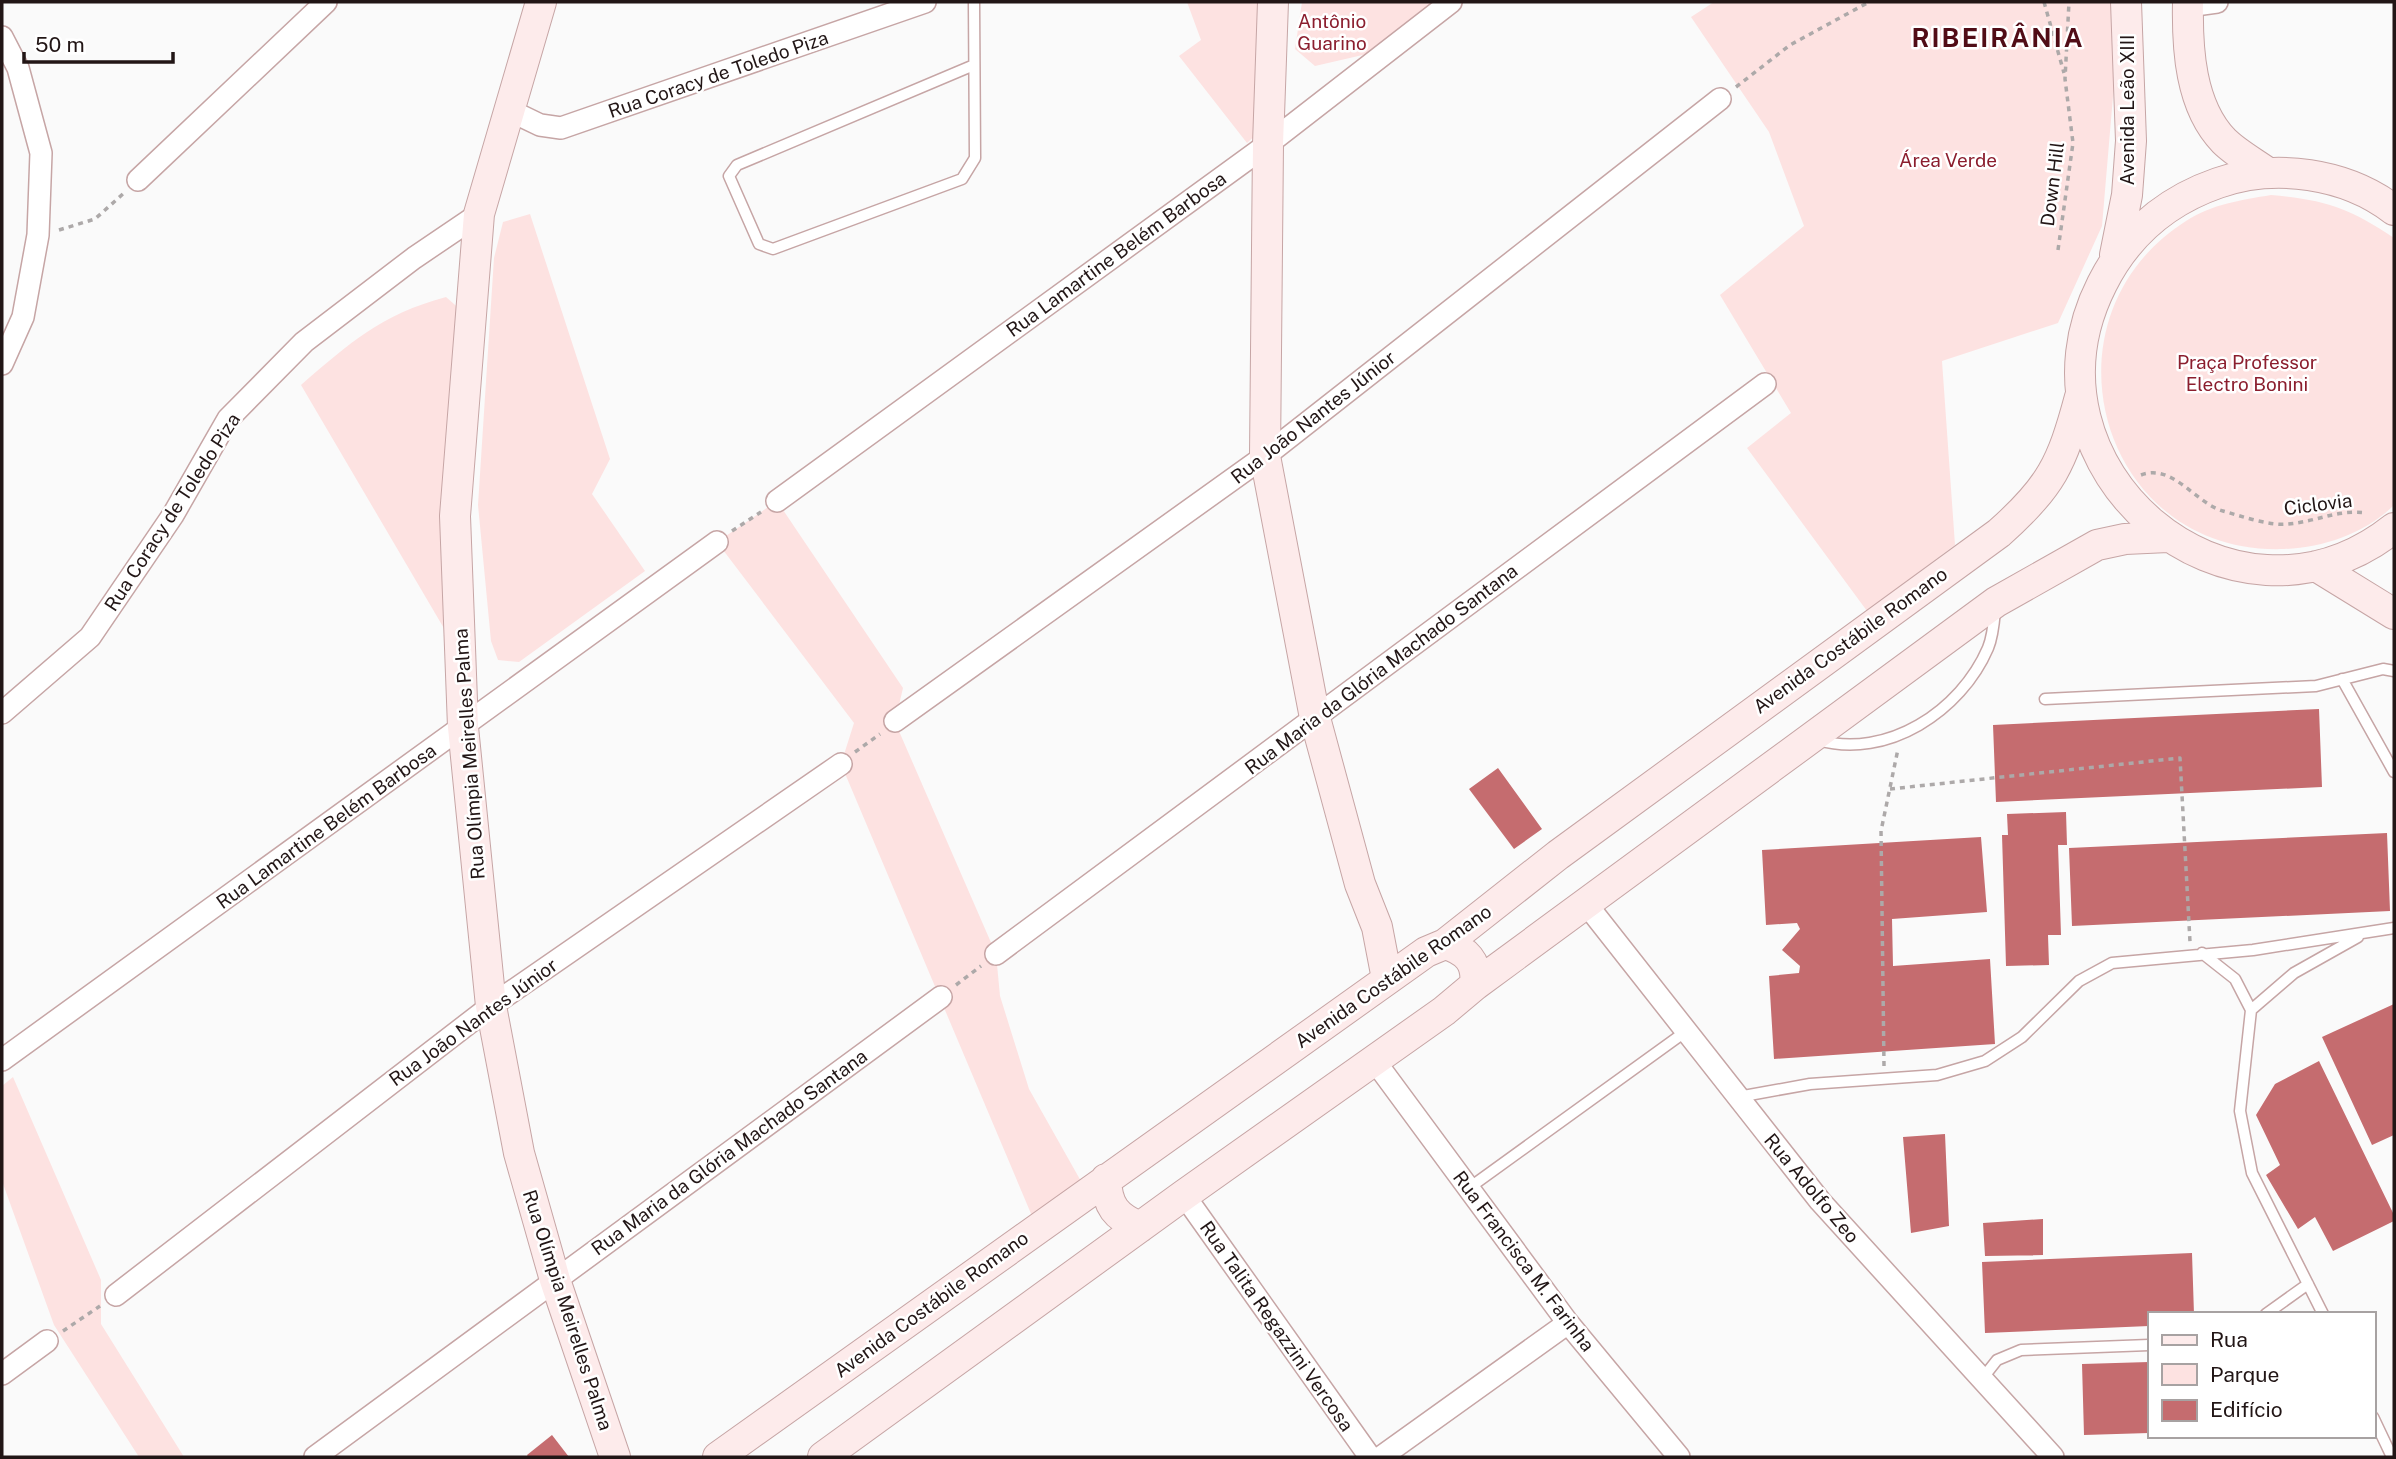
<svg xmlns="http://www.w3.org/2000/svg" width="2396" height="1459" viewBox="0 0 2396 1459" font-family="'Public Sans',sans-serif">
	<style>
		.green { fill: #fde2e1 }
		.building { fill: #c56c6f }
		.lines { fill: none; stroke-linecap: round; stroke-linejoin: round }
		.lane-casing { stroke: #c6a5a5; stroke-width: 13 }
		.street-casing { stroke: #c6a5a5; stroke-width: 24 }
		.secondary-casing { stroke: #c6a5a5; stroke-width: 32 }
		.path { stroke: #ada9a9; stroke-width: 3.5; stroke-dasharray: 5 5; stroke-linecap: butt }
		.lane { stroke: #fff; stroke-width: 10 }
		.street { stroke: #fff; stroke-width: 21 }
		.secondary { stroke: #fdebeb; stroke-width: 30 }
		.labels { text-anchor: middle; stroke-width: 5; stroke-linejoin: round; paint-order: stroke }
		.park-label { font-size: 19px; fill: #8b1e2e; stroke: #fff }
		.street-label { font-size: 19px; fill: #221616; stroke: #fff }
		.district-label { font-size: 26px; font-weight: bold; letter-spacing: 2px; fill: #510c16; stroke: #fff }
	</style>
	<rect width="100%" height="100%" fill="#fafafa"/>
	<path class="green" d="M1187,2H1268L1258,133L1247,143L1179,56L1201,40Z
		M1302,2H1433L1367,54L1315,66L1295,49Z
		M1714,2H2121L2102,226L2058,323L1942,361L1955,545L1867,611L1747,448L1791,413L1720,295L1804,226L1769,132L1691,17Z
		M2271,195C2326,200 2349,208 2394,238V505C2366,533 2323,548 2284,549C2100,556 2033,318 2186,221C2212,204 2242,200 2271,195Z
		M530,214L610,459L592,494L645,571L519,662L498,660L491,641L478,505L494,258L503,222Z
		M446,297L470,318L452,642L301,385C351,342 380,315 446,297Z
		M777,501L903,688L895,722L996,954L1000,996L1029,1089L1082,1183L1032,1216L841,764L854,723L717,542Z
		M13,1077L101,1280V1324L184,1457H139L54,1325L2,1181V1086Z"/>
	<path class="building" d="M2319,709L2322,787L1996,802L1993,725Z
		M1498,768L1542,829L1514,849L1469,789Z
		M2066,812L2067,845H2058L2061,935H2048L2049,965L2006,966L2002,835H2008L2007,814Z
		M2387,833L2390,911L2072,926L2069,848Z
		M1981,837L1987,912L1892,919L1893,966L1990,959L1995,1044L1774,1059L1769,976L1799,973L1800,966L1782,950L1800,929L1797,923L1766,925L1762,850Z
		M2394,1004V1135L2372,1145L2322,1037Z
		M2319,1061L2394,1215V1221L2333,1251L2315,1217L2298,1229L2266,1175L2280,1165L2256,1115L2275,1084Z
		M1945,1134L1949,1226L1911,1233L1903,1137Z
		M2043,1219V1255L1985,1256L1983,1223Z
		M2192,1253L2194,1314H2149V1326L1985,1333L1982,1262Z
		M2149,1362V1433L2084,1435L2082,1364Z
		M552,1435L569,1457H528L527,1455Z"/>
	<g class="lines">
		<defs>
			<path id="lane" d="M974,2L975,158L962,179L773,249L759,244L729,176L737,165L974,65
				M2342,679L2394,772
				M2045,699L2316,686L2383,669L2394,671
				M1818,740C1887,760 1961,711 1988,648C1993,636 1994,622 1995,610
				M2202,953L2235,979L2251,1010
				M1738,1097L1810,1084L1937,1075L1985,1061L2022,1037L2079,981L2112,963L2253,950L2394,928
				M1469,1188L1685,1032
				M2266,1314L2308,1284
				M2323,1314L2252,1173L2240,1111L2251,1010L2294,973L2358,937
				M1982,1379L1997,1360L2021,1350L2149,1345
				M2373,1417L2392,1457"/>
			<path id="street" d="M2188,6L2217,2
				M2,37L18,68L41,153L38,235L23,317L2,364
				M511,111L540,125L561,128L925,2
				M138,180L326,2
				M777,501L1268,144L1451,2
				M2,713L90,637L173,515L228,419L304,342L414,258L479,214
				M895,721L1265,456L1720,99
				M1587,905L1820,1201L2053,1457
				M996,954L1765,384
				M2,1060L717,542
				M1374,1060L1568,1323L1679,1457
				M1184,1195L1370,1457
				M116,1295L491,1006L841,764
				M2,1374L47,1341
				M315,1457L941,997
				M1381,1457L1568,1323"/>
			<path id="secondary" d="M541,2L479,214L455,516L463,727L491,1006L519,1153L555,1280L615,1457
				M1273,2L1268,144L1265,456L1315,718L1360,884L1377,927L1387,979
				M2188,2C2187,48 2190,106 2224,141C2236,153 2254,163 2268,173
				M2394,210C2346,173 2275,163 2218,183C2166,201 2127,234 2102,284C2009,467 2231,657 2394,528
				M2115,255L2127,195L2131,141L2126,2
				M2316,566L2394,614
				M1445,944C1466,950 1478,962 1475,985
				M1106,1179C1107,1206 1116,1217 1140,1227
				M718,1457L1426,952L1445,944L1558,855L1999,533C2051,487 2062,464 2080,397
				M823,1457L1184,1195L1444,1011L1475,985L1996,602L2097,545L2125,539L2168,537"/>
		</defs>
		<use href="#lane" class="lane-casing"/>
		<use href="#street" class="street-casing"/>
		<use href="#secondary" class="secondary-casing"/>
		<path class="path" d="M2044,2L2064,73
			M1736,87L1790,45L1869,2
			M59,230L95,219L124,193
			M2058,250L2073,143L2065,79L2069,2
			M2141,475C2173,463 2195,503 2223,511C2241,516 2269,526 2287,524C2317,522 2336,509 2367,513
			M732,531L761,512
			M855,752L880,734
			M1890,789L2180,758L2190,942
			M956,985L981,966
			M1884,1066L1881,831L1898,749
			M63,1331L100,1306"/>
		<use href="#lane" class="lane"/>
		<use href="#street" class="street"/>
		<use href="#secondary" class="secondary"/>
	</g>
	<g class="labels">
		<g class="park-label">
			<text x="1332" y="28">Antônio<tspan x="1332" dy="22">Guarino</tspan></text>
			<text x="1948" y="167">Área Verde</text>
			<text x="2247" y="369">Praça Professor<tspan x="2247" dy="22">Electro Bonini</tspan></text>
		</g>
		<g class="street-label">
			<text transform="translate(718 74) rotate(-19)" y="7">Rua Coracy de Toledo Piza</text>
			<text transform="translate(2127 110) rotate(-90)" y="7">Avenida Leão XIII</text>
			<text transform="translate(2052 184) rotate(-83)" y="7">Down Hill</text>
			<text transform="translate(1116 254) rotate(-36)" y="7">Rua Lamartine Belém Barbosa</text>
			<text transform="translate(1313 417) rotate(-38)" y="7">Rua João Nantes Júnior</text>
			<text transform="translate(2318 504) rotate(-7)" y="7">Ciclovia</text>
			<text transform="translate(172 512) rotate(-57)" y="7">Rua Coracy de Toledo Piza</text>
			<text transform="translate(1850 640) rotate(-36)" y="7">Avenida Costábile Romano</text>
			<text transform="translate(1381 669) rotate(-37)" y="7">Rua Maria da Glória Machado Santana</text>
			<text transform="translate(469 754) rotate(-94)" y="7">Rua Olímpia Meirelles Palma</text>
			<text transform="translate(326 826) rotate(-36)" y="7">Rua Lamartine Belém Barbosa</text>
			<text transform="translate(1393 976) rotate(-35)" y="7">Avenida Costábile Romano</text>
			<text transform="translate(473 1022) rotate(-36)" y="7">Rua João Nantes Júnior</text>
			<text transform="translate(729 1152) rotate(-36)" y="7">Rua Maria da Glória Machado Santana</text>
			<text transform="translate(1812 1188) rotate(50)" y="7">Rua Adolfo Zeo</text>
			<text transform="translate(1524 1261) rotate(53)" y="7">Rua Francisca M. Farinha</text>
			<text transform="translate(931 1304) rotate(-36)" y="7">Avenida Costábile Romano</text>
			<text transform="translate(568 1310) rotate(72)" y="7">Rua Olímpia Meirelles Palma</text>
			<text transform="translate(1277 1326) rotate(55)" y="7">Rua Talita Regazzini Vercosa</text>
		</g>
		<g class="district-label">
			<text x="1998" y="47">RIBEIRÂNIA</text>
		</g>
	</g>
	<rect width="2396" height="1459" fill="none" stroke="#221616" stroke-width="7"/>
	<rect x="2148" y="1312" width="228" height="126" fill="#ffffff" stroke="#a7a2a2" stroke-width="2"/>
	<rect x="2162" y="1335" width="35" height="10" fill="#fdebeb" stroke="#a7a2a2" stroke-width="2"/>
	<text x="2210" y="1347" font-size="21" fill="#221616">Rua</text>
	<rect x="2162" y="1364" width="35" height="21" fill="#fde2e1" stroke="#a7a2a2" stroke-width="2"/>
	<text x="2210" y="1382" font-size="21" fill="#221616">Parque</text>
	<rect x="2162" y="1400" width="35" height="21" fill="#c56c6f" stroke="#a7a2a2" stroke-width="2"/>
	<text x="2210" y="1417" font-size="21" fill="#221616">Edifício</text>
	<path d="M24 52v10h149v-10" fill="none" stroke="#221616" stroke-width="3.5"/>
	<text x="35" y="52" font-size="21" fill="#221616" stroke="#ffffff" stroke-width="5" paint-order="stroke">50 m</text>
</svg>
